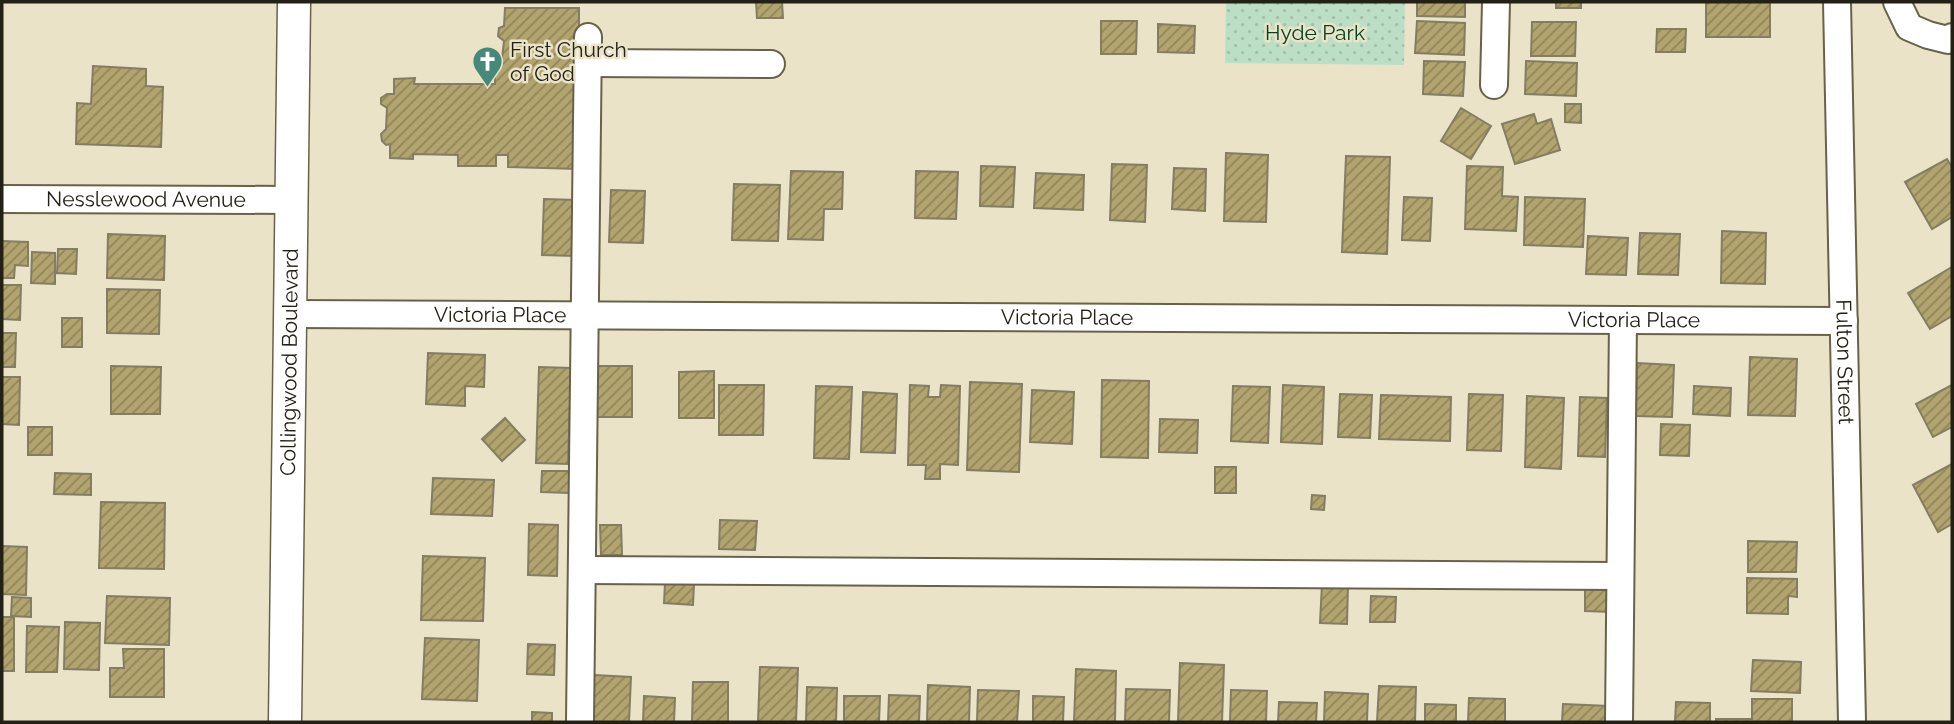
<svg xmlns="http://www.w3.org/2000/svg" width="1954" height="724" viewBox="0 0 1954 724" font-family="Raleway,sans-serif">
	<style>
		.park { fill: url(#park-dots) }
		.building { fill: url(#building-hatch); stroke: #837d64; stroke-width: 2 }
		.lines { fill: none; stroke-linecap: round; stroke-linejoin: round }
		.minor-casing { stroke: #68624b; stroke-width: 30 }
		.major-casing { stroke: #68624b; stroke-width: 35 }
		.minor { stroke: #fff; stroke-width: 26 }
		.major { stroke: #fff; stroke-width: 32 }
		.labels { text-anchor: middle; stroke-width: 5; stroke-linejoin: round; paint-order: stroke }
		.park-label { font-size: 21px; fill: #024221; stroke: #eae3c8 }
		.poi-label { font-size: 21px; fill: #232016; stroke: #eae3c8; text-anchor: start }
		.street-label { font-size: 21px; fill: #232016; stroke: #eae3c8 }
	</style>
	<defs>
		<pattern id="park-dots" width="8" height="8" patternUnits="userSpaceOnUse" patternTransform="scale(1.75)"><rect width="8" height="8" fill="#bbdec5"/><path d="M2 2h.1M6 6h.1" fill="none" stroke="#a0bea8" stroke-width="1.8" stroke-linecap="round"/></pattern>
		<pattern id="building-hatch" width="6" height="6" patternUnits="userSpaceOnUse" patternTransform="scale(1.75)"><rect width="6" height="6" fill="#b2a46e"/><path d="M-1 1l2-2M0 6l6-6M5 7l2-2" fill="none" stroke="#908559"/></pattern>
	</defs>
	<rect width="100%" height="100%" fill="#eae3c8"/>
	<path class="park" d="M1226,2H1405L1404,65L1225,63Z"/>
	<path class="building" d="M756,2H782L783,18H757Z
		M1417,2H1465V17L1417,16Z
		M1556,2H1581V8H1556Z
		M1706,2H1770V37H1706Z
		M505,8H579V169L508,167V155H496V166H458V155L413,154V159L390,158V144L386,145L382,141L381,134L386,129L387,108L381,104V98L387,94H394V79L415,78L414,84H495V59L502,58L504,41L498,36L499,28L504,26Z
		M1101,21H1137L1136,54H1101Z
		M1417,21L1465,23L1464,55L1415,53Z
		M1532,22H1576L1575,56H1531Z
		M1158,24L1195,26L1194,53L1158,52Z
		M1657,29H1686L1685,52H1656Z
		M1424,61L1465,62L1463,96L1423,94Z
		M1526,61L1577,63L1576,96L1525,94Z
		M93,66L146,69V86L163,87L161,147L76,144L77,103L91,104Z
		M1565,104H1581V123L1565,122Z
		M1461,108L1491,126L1471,159L1441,141Z
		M1534,114L1537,124L1551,119L1560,150L1515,164L1502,124Z
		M1226,153L1268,155L1266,222L1224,221Z
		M1346,156L1390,157L1387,254L1342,252Z
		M1947,159L1952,167V217L1932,229L1905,182Z
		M1112,164L1147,165L1145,222L1110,220Z
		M981,166L1015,167L1013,207L980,206Z
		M1467,166L1503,167L1502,196L1518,197L1516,231L1465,229Z
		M1174,168L1206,169L1205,211L1172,209Z
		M791,171L843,172L842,209H824L823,240L788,239Z
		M916,171L958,172L956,219L915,218Z
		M1036,173L1084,175L1083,210L1034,208Z
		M734,184L780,185L778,241L732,240Z
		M611,190L645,191L643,243L609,242Z
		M1404,197L1432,198L1430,241L1402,240Z
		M1525,197L1585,199L1583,247L1524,245Z
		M544,199L577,200L575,256L542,255Z
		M1722,231L1766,233L1765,284L1721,283Z
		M1640,233L1680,234L1678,275L1638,274Z
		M108,234L165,236L164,280L107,278Z
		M1588,236L1628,238L1626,275L1586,274Z
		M2,241L28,242V266L15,265L14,278H2Z
		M58,249H77L76,274L57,273Z
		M32,252L55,253V284L31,283Z
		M1952,267V316L1930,329L1908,293Z
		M2,285H21L20,320L2,319Z
		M107,289L160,290L159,334L107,333Z
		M62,318H82V347H62Z
		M2,333H16L15,367H2Z
		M428,353L485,355L484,387L465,386V406L426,404Z
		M1750,357L1797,359L1795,416L1748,415Z
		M1637,363L1674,365L1672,417L1636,416Z
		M111,366L161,367L160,414H111Z
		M597,366H632V417H596Z
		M539,367L571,368L568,464L536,463Z
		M714,371V418H679V372Z
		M2,377H20L19,425L2,424Z
		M1102,380L1149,381L1148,458L1101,457Z
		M970,382L1022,384L1019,472L967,470Z
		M719,385H764L763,435H719Z
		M910,385L929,386L928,397H940L941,385L960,386L958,465L940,464V479H925L926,465H908Z
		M1283,385L1324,387L1322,444L1281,442Z
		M1952,385V427L1933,437L1916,404Z
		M816,386L852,387L849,459L814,458Z
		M1233,386L1270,387L1268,443L1231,441Z
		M1694,386L1731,388L1730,416L1693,414Z
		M1032,390L1074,392L1072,444L1030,442Z
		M863,392L897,394L895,453L861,452Z
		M1340,394L1372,395L1370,438L1338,437Z
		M1469,394L1503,395L1501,451L1467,450Z
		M1381,395L1451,397L1450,441L1379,439Z
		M1527,396L1564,398L1561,469L1525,467Z
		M1580,397L1607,398L1605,457L1578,456Z
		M505,418L525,440L502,461L482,439Z
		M1160,419L1198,420L1197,453L1159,452Z
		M1661,424L1690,425L1689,456L1660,455Z
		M28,427H52V455H28Z
		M1952,464V524L1938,532L1913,485Z
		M1215,467H1236V493H1215Z
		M542,471H570L569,493L541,492Z
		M55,473L91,474V495L54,494Z
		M433,478L494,480L492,516L431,514Z
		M1312,495L1325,496L1324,510L1311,509Z
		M101,502L165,503L164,569L99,568Z
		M720,520L757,521L755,550L719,549Z
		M529,524L558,525L557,576L528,575Z
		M600,525H621L622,555H601Z
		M1748,541L1797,542L1796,572H1748Z
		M2,546L27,547L26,595L2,594Z
		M423,556L485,558L483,621L421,620Z
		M1747,578L1797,579V597L1788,596V614L1747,613Z
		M665,583L694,584L693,605L664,603Z
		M1322,584L1348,585L1347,624L1320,623Z
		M1585,587L1612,588L1611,612L1585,611Z
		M107,596L170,598L169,645L105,643Z
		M1371,596L1396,597L1395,622H1370Z
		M12,597L31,598V617L11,616Z
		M2,617H14V671H2Z
		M65,622L100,623L99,670L64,669Z
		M27,626L59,627L57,672H26Z
		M425,638L479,640L477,701L422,699Z
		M528,644L555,645L554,675L527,674Z
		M123,649H164V697H110V668H124Z
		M1753,660L1801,662L1800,693L1751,691Z
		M1180,663L1224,665L1222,722H1178Z
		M760,667L798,668L796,722H758Z
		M1076,669L1116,671L1115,722H1074Z
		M594,675L631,677L629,722H592Z
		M693,682H728V722H692Z
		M928,685L970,687L969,722H927Z
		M1379,686L1416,687L1415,722H1377Z
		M807,687L837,688L836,722H806Z
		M1126,689L1170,690L1169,722H1125Z
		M978,690L1019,691L1017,722H977Z
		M1231,690L1267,691L1266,722H1230Z
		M1325,692L1368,694L1367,722H1324Z
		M889,695L920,696L919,722H888Z
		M644,696L675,698L674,722H643Z
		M844,696H880L879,722H844Z
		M1033,696L1064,697L1063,722H1033Z
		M1469,698L1505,699V722H1468Z
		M1752,699H1792V722H1807H1716V719H1752Z
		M1279,702L1317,703L1316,722H1278Z
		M1676,702L1710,703V722H1675Z
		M1425,704L1456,705V722H1425Z
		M1563,704L1609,706V722H1562Z
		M532,712L552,713V722H532Z"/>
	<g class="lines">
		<defs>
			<g id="minor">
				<path id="s1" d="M1837,2L1852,722"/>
				<path d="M1897,2L1909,27L1928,35L1948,40L1952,37"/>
				<path d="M588,63L771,64"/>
				<path d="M1494,85L1496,2"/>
				<path id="s2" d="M2,199L291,200"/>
				<path id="s3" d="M290,314L1844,321"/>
				<path d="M582,570L1620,576"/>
				<path d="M580,722L588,37"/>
				<path d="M1619,722L1623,320"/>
			</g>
			<g id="major">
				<path id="s4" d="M285,722L294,2"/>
			</g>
		</defs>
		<use href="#minor" class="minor-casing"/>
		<use href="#major" class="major-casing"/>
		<use href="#minor" class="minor"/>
		<use href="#major" class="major"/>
	</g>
	<defs>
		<symbol id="church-pin" viewBox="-11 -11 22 30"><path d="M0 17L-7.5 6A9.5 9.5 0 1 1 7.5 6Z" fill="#46897b" stroke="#eae3c8"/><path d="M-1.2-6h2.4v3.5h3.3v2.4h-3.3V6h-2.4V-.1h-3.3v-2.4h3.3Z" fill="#fff"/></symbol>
	</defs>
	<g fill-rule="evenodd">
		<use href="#church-pin" x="470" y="44" width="35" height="47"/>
	</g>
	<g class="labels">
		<g class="park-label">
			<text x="1315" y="40">Hyde Park</text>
		</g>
		<g class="poi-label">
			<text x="510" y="57">First Church<tspan x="510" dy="24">of God</tspan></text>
		</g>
		<g class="street-label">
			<text dy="7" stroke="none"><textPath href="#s2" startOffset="144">Nesslewood Avenue</textPath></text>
			<text dy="7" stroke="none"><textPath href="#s3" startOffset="210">Victoria Place</textPath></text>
			<text dy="7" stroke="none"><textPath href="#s3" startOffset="777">Victoria Place</textPath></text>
			<text dy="7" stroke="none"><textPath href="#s3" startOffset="1344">Victoria Place</textPath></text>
			<text dy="7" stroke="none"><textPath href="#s4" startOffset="360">Collingwood Boulevard</textPath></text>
			<text dy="7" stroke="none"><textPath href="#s1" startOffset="360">Fulton Street</textPath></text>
		</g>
	</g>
	<rect width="1954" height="724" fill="none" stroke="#232016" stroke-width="7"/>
</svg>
